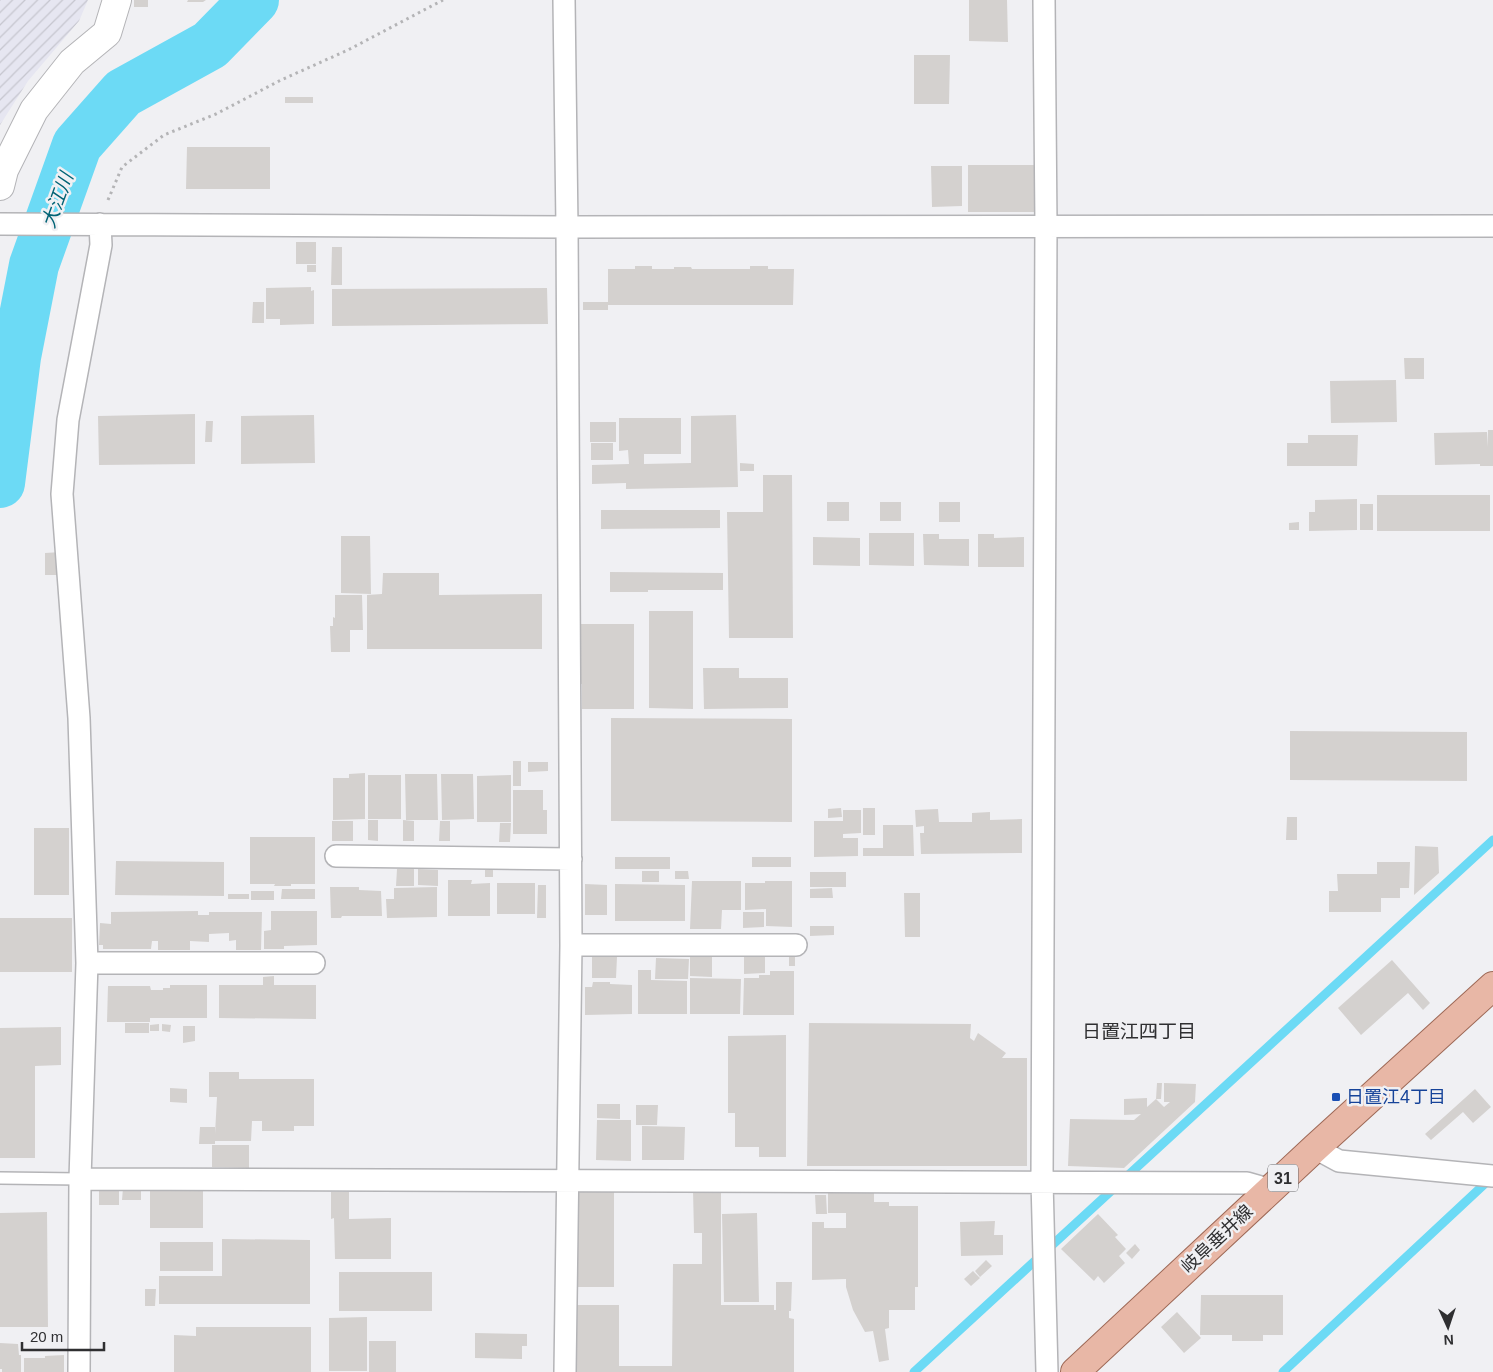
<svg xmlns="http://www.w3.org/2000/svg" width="1493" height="1372" viewBox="0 0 1493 1372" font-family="Helvetica,'Noto Sans JP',sans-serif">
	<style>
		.industrial { fill: url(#industrial-furrows) }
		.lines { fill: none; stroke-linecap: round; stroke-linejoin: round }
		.stream { stroke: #6cdaf5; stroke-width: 9 }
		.river { stroke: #6cdaf5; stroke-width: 50 }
		.building { fill: #d4d1cf }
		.service-casing { stroke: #b4b4b7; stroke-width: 14 }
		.minor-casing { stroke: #b4b4b7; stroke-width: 24 }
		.tertiary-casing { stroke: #b4b4b7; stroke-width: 30 }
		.primary-casing { stroke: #9d6856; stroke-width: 30 }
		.path { stroke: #b4b4b6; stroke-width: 3; stroke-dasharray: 2.5 4; stroke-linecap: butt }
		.service { stroke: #fff; stroke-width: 11 }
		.minor { stroke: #fff; stroke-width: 21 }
		.tertiary { stroke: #fff; stroke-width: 28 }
		.primary { stroke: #e8b7a6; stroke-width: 28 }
		.transit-dot { fill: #1a4fb4; stroke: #f0f0f3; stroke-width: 2 }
		.labels { text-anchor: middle; stroke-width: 5; stroke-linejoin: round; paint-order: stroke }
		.shield { fill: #f0f0f3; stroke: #69696b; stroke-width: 1 }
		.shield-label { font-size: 16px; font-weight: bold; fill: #2f2f31 }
		.transit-label { font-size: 18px; fill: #164399; stroke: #f0f0f3; text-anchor: start }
		.street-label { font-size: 18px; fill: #2f2f31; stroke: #f0f0f3 }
		.water-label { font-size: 19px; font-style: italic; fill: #006375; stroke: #f0f0f3 }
		.neighbourhood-label { font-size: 19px; fill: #2f2f31; stroke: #f0f0f3 }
	</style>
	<defs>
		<pattern id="industrial-furrows" width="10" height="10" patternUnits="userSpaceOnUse" patternTransform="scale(1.25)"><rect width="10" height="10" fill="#e6e6f1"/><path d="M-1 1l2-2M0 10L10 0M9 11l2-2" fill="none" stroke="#c6c6cf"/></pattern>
	</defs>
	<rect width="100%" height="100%" fill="#f0f0f3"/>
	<path class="industrial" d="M0,0H88L79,21L28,81L0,125Z"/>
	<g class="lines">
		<path class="stream" d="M914,1372L1493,840
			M1283,1372L1491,1178"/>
		<path class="river" d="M0,483L16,357L34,265L77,145L123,93L210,45L254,0"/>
	</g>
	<path class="building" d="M134,0H148V7H134Z
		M188,0H206L203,2H187Z
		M969,0H1007L1008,42L969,41Z
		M914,55H950L949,104H914Z
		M285,97H313V103H285Z
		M187,147H270V189H186Z
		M968,165H1035V212H968Z
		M931,166H962V206L932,207Z
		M296,242H316V264H296Z
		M332,247H342V285H331Z
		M307,265H316V272H307Z
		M635,266H652V269H674V267H691L692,269H750V266H768V269H794L793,305H608V310H583V302H608V269H635Z
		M311,287V291L314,290V324L280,325V319H266V288Z
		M547,288L548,324L332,326V289Z
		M253,302H264V323H252Z
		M1404,358H1424V379H1405Z
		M1396,380L1397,422L1331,423L1330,381Z
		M195,414V464L99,465L98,416Z
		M314,415L315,463L241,464V416Z
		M736,415L738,487L626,489V483L592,484V465L629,464L628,450L619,451V418H681V454H644V464L691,463V416Z
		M206,421H213L212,442H205Z
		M590,422H616V442H590Z
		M1488,430H1493V466H1480V464L1435,465L1434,433L1487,432L1488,447Z
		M1308,435H1358L1357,466H1287V443H1308Z
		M591,443H613V460H591Z
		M740,463L754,464V471H740Z
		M763,475H792L793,638H729L727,512H763Z
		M1377,495H1490V531H1377Z
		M1357,499V530L1309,531V512H1315V500Z
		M827,502H849V521H827Z
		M880,502H901V521H880Z
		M939,502H960V522H939Z
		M1360,504H1373V530H1360Z
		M601,510H720V528L601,529Z
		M1299,522V530H1289V523Z
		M869,533H914V566L869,565Z
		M923,534H939V539H969V566L924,565Z
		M978,534H994V538L1024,537V567H978Z
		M341,536H370L371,594L341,593Z
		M813,537L860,538V566L813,565Z
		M61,552V575H45V553Z
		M610,572L723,573V590H648V592H610Z
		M383,573H439V595L542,594V649H367V595L382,594Z
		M335,595H362L363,630H350V652H331L330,626H333V617L335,618Z
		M649,611H693V709L649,708Z
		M574,624H634V709H582V684H574Z
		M703,668H739V678H788V708L704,709Z
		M611,718L792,719V822L611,821Z
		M1290,731L1467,732V781L1290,780Z
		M513,761H521V786H513Z
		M528,762H548V771L528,772Z
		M365,773V819L333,820V778H349V774Z
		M405,774H437L438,820H406Z
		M441,774H473L474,819L442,820Z
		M368,775H401V819H368Z
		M511,775V822H477V776Z
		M513,790H543V810H547V834H513Z
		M841,808L842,817L828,818V809Z
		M863,808H875V835H863Z
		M938,809L939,822H972V813L990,812V820L1022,819V853L921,854L920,833H924V826L916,827L915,810Z
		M843,810H861V833L843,834V838H858V856L814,857V821H843Z
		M1287,817H1297V840H1286Z
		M368,820H378V841L368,840Z
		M403,820L414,821V841H403Z
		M332,821H353V841H332Z
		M440,821H450V841H439Z
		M500,823H511L510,842H499Z
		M883,825H913L914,856H863V848H883Z
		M34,828H69V895H34Z
		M250,837H315V884H291V886H274L275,884H250Z
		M1415,846L1438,847L1439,873L1414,895Z
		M615,857H670V869H615Z
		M752,857H791V867H752Z
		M116,861L224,862V896L115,895Z
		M1377,862H1410L1409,888H1400V898H1381V912H1329V891H1338L1337,874H1377Z
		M397,869H414V886H396Z
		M418,869L438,870V886L418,885Z
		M485,870H493V877H485Z
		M642,871H659V882H642Z
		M675,871H688L689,879H675Z
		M810,872H846V887H810Z
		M448,880H472L471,884L490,883V916H448Z
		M692,881H741V910H722L721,929H690Z
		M765,881H792V927L766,926V909L745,910V883H765Z
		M497,883H535V914H497Z
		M585,884L607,885V915H585Z
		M615,884L685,885V921H615Z
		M538,885H546V918H537Z
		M330,887H359V890L381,891L382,916H342L341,918H331Z
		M437,887V917L387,918L386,899H394V888Z
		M832,888L833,898H810V889Z
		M282,889H315V899H281Z
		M251,891H274V900H251Z
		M904,893H920V937H905Z
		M228,894H249V899H228Z
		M198,911V915H209V912H262L261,950H236V940L229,941V933L209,934V942L190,941V950H158V941H152L151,949H103V945H99L100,923L111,924V912Z
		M271,911H317V945L284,946V949H264V931L271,930Z
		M743,912H764V927L743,928Z
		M0,918H72V972H0Z
		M810,926H834V935L810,936Z
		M744,956H765V973L744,974Z
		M592,957H617L616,978H592Z
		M690,957H712V977L690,976Z
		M789,957H795V966H789Z
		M656,958L689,959L688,979H655Z
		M1392,960L1430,1003L1423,1010L1408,993L1361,1035L1338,1008Z
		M638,970H651V980L687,981V1014H638Z
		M770,971H794V1015H743L744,978H759V975H770Z
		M274,976V985H316V1019L219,1018V985H263V977Z
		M690,978L741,979L740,1014H690Z
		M593,982H610V984L632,985V1014L585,1015V987H592Z
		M170,985H207V1018H150V1022H107L108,986H150L151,990H163V988H170Z
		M125,1023H149V1033H125Z
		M809,1023L971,1024L970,1038L974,1041L978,1033L1006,1053L1002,1058H1027V1166H807Z
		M159,1024V1031H150V1025Z
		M162,1024L171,1025L170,1032L162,1031Z
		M183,1026H195V1041L183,1043Z
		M61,1027V1065L35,1066V1158H0V1028Z
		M786,1035V1157H759V1147H735V1113H728V1036Z
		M209,1072H239V1079H314V1126H294V1131H262V1121H252L251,1141H215V1144H199L200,1127H215V1134L217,1097H209Z
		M1157,1083H1162L1161,1099H1156Z
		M1164,1083L1196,1084L1195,1102L1124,1168L1068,1166L1070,1119L1134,1120L1141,1114L1124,1115V1099L1147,1098V1107L1156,1099L1164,1107L1170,1102H1164Z
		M170,1088L187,1089V1103L170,1102Z
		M1475,1089L1491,1107L1473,1123L1463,1112L1431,1140L1425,1134Z
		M597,1104H620V1119L597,1118Z
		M636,1105H658L657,1125H636Z
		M597,1120H631V1161L596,1160Z
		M642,1126L685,1127L684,1160H642Z
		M212,1145H249V1168L212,1167Z
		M123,1188H141V1200H122Z
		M150,1188L203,1189V1228H150Z
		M99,1190H119V1205H99Z
		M573,1190H614V1287H573Z
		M693,1190H721V1305H774V1310H776V1282H792L791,1311H789V1318L794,1319V1372H573V1305H619V1366H672L673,1264H702V1233H694Z
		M331,1192H349V1219L391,1218V1259H335L334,1218L331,1219Z
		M828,1193H874V1202H889V1206H918V1287H915V1310H889V1328L885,1329L889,1360L879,1362L873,1331L865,1332L853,1310L846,1287V1279L812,1280V1222H824V1228H846V1213H828Z
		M815,1195H826L827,1214H816Z
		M47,1212L48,1327H0V1213Z
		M757,1213L759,1302H724L722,1214Z
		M1098,1214L1118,1235L1115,1237L1126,1249L1119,1256L1125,1263L1104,1283L1098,1276L1094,1281L1061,1249Z
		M995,1221L994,1235H1003V1255L961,1256L960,1222Z
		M222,1239L310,1240V1304H159V1276H222Z
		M160,1242H213V1271H160Z
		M1135,1244L1140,1250L1132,1259L1126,1253Z
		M986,1260L992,1266L980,1277L975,1271Z
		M973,1271L980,1278L971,1286L964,1279Z
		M339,1272H432V1311H339Z
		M145,1289H156L155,1306H145Z
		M1201,1295H1283V1335H1263V1341H1232V1335H1200Z
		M1177,1312L1201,1338L1184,1353L1161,1327Z
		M367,1317V1371H329V1318Z
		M196,1327H311V1372H174V1335L196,1336Z
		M475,1333L527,1334V1346H522V1359L475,1358Z
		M369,1341H396V1372H369Z
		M0,1343L18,1344L19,1355H21V1372H2V1369H0Z
		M64,1355V1372H24V1358H45V1356Z"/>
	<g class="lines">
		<defs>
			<path id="service" d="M0,1178L80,1179"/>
			<path id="minor" d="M564,0L567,227L571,945L565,1372
				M1044,0L1046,225L1042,1181L1047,1372
				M0,224L567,227L1493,226
				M336,856L571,859
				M571,945H796
				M87,963H314
				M1315,1148L1339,1161L1493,1176
				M80,1179L1247,1183L1271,1190
				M79,1372L80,1179L87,963L79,718L62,494L68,420L101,245L100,224"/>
			<path id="tertiary" d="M0,186L4,170L34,110L72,62L107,33L117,0"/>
			<path id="primary" d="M1075,1372L1315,1148L1493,986"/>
		</defs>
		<use href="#service" class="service-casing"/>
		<use href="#minor" class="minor-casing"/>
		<use href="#tertiary" class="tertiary-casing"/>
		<use href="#primary" class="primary-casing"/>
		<path class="path" d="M108,200L122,167L164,135L216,114L281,80L348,50L443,0"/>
		<use href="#service" class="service"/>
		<use href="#minor" class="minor"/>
		<use href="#tertiary" class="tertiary"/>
		<use href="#primary" class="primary"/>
	</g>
	<rect class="transit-dot" x="1331" y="1092" width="10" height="10" rx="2.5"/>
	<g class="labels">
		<rect class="shield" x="1268" y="1164.5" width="30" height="27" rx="4"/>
		<g class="shield-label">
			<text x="1283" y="1184">31</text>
		</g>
		<g class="transit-label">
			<text x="1346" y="1103">日置江4丁目</text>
		</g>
		<g class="street-label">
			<text transform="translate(1217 1239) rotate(-43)" y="6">岐阜垂井線</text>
		</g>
		<g class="water-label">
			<text transform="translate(57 200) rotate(-70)" y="7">大江川</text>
		</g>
		<g class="neighbourhood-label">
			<text x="1139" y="1038">日置江四丁目</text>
		</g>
	</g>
	<g transform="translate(1448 1327) rotate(177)" stroke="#f0f0f3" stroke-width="4" paint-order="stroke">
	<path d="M0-4L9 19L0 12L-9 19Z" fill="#2f2f31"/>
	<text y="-8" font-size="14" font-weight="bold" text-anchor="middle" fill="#2f2f31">N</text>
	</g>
	<path d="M22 1342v8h82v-8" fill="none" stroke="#2f2f31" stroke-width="2.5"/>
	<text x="30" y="1342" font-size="15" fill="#2f2f31" stroke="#f0f0f3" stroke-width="4" paint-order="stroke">20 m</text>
</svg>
